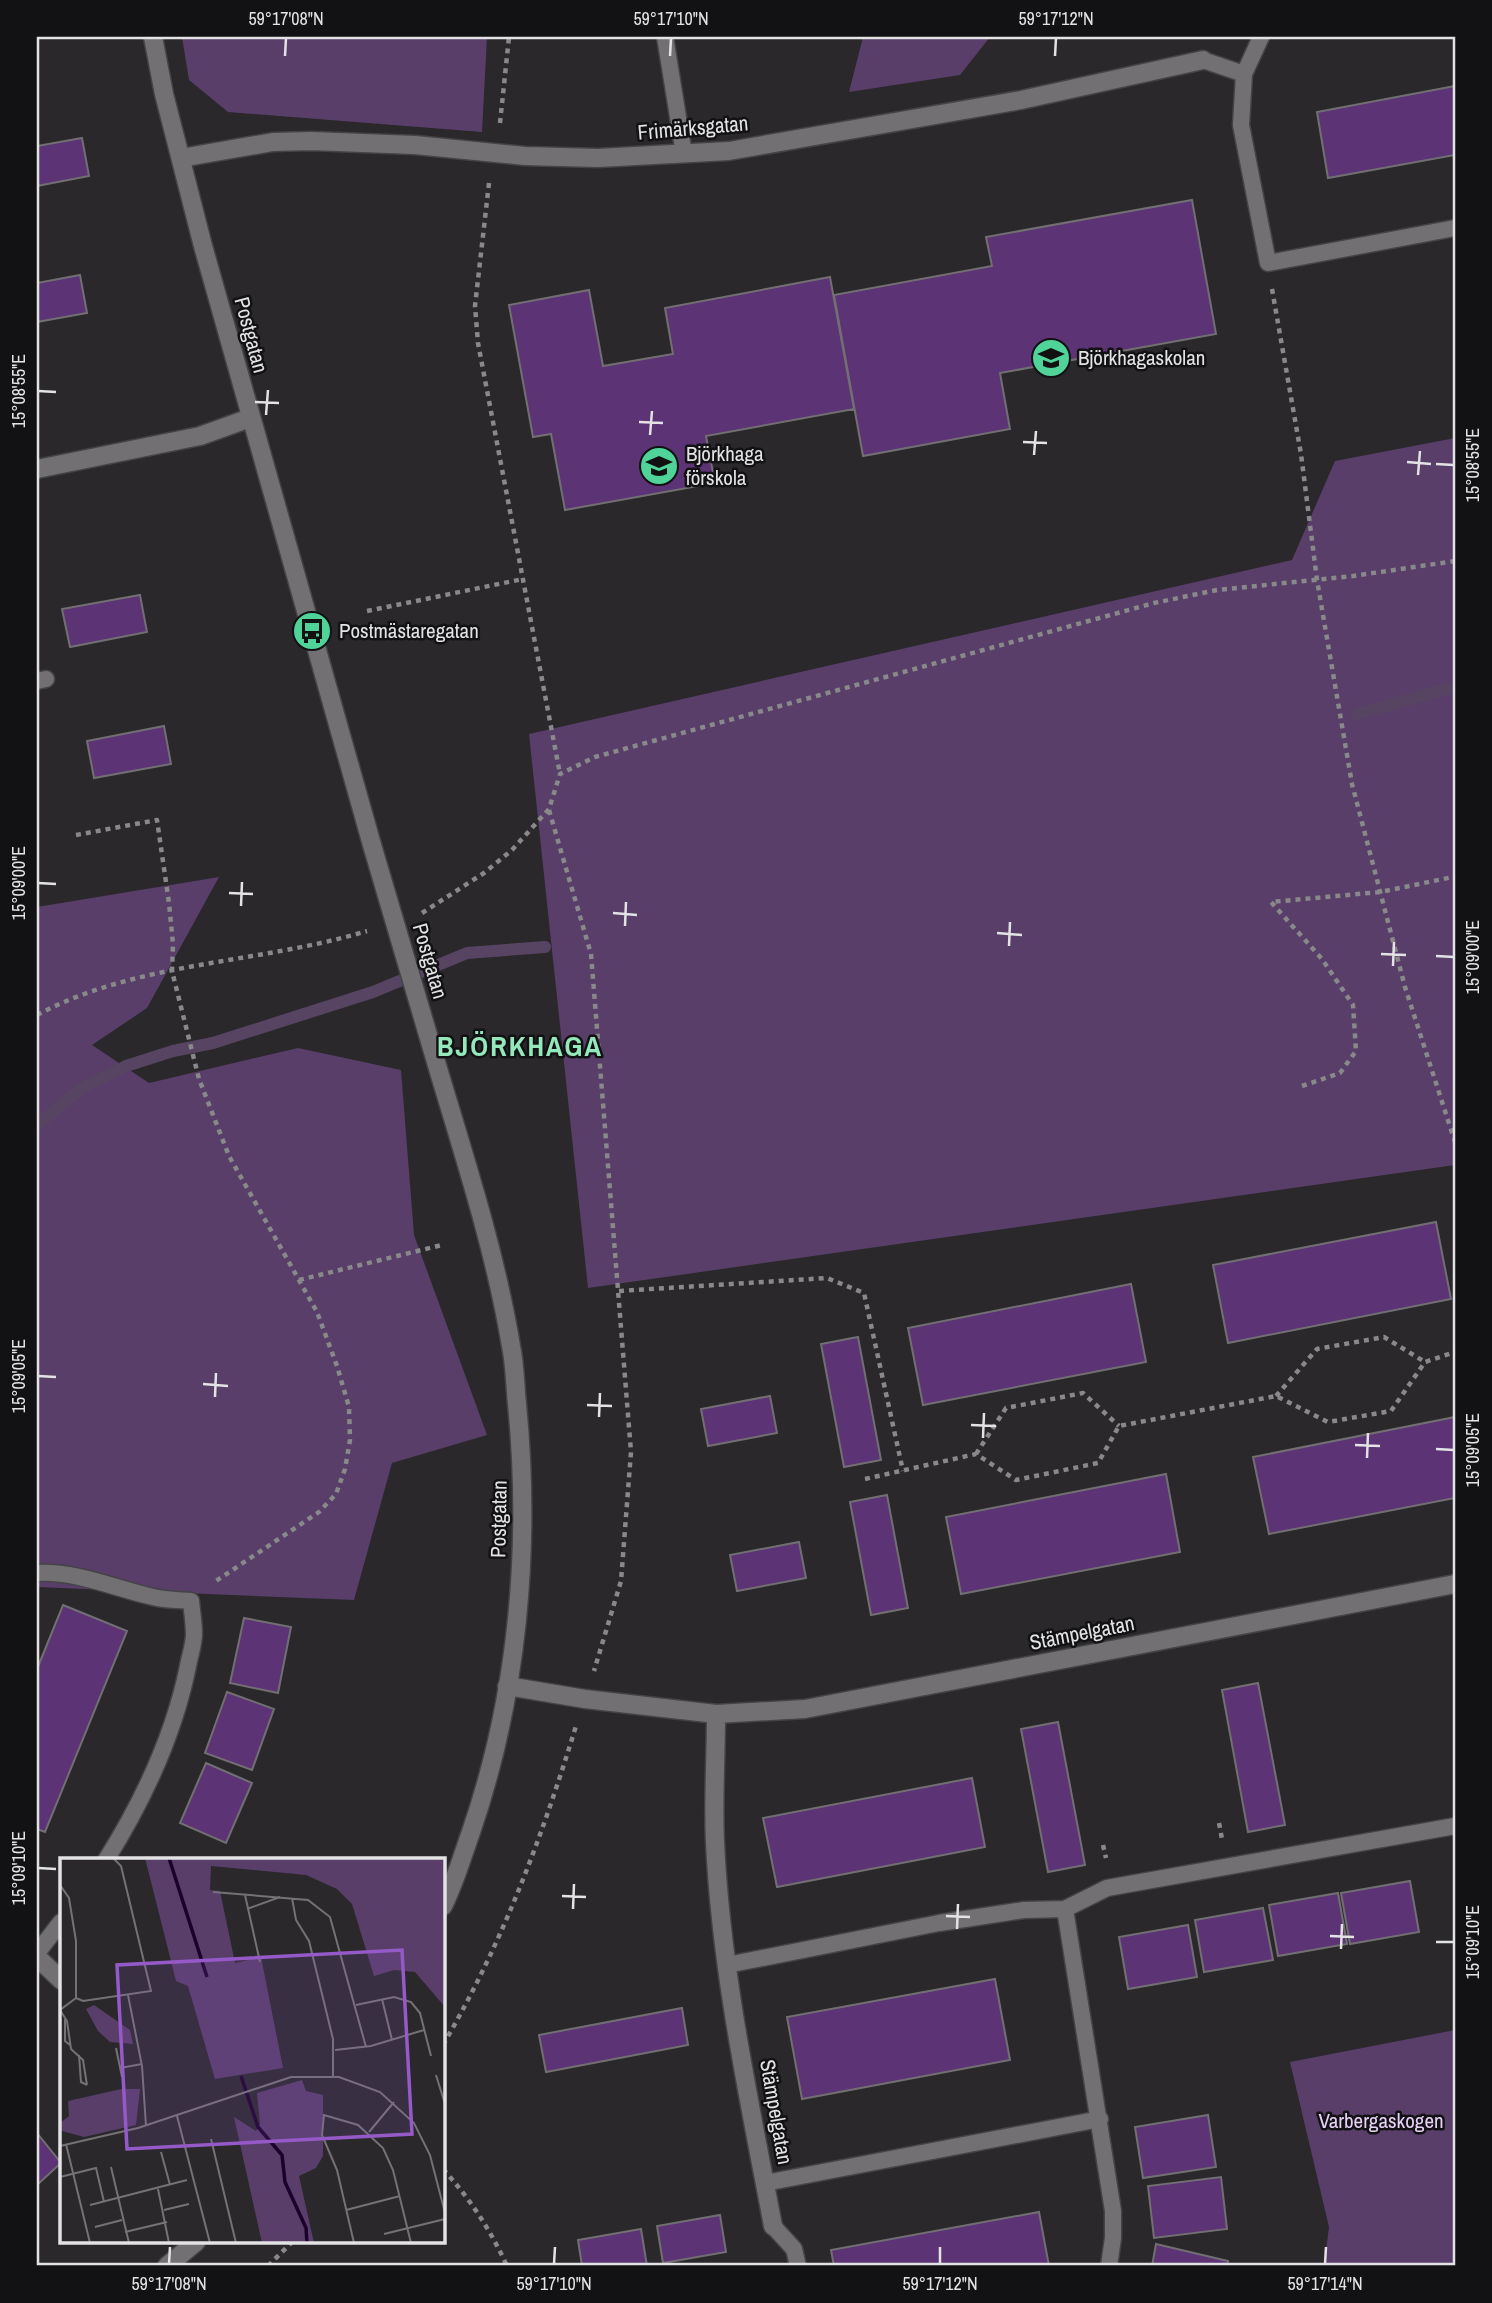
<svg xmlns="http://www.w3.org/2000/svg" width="1492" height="2303" viewBox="0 0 1492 2303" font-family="'Archivo Narrow',sans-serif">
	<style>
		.green { fill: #583e69 }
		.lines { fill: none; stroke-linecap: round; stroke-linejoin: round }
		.stream { stroke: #574462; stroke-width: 12 }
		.building { fill: #5c3375; stroke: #716f72; stroke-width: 2 }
		.service-casing { stroke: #444346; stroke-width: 19 }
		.minor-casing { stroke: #444346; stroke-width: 21 }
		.tertiary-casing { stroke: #444346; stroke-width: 21 }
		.path { stroke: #89888a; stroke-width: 4.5; stroke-dasharray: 5 5; stroke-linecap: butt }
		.service { stroke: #727073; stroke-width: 16 }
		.minor { stroke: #727073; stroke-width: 18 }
		.tertiary { stroke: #727073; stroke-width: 18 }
		.tertiary-bridge-casing { stroke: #444346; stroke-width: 21; stroke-linecap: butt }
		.tertiary-bridge { stroke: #727073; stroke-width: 18 }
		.ticks { fill: none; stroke: #e3e2e4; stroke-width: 2.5 }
		.labels { text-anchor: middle; stroke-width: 5; stroke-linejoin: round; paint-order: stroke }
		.street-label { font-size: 21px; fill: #e3e2e4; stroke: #121113 }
		.poi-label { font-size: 21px; fill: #e3e2e4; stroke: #121113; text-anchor: start }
		.park-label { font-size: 21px; fill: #e8d1f8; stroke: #121113 }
		.district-label { font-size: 28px; font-weight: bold; letter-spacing: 2px; fill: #95e7bc; stroke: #121113 }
		.inset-river { fill: none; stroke: #1b002b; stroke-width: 3.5 }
		.inset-road { fill: none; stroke: #747275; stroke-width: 2 }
		.view { fill: #955ac8; fill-opacity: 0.15; stroke: #955ac8; stroke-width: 3.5 }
		.inset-edge { fill: none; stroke: #e3e2e4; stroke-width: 3.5 }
		.neatline { fill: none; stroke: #e3e2e4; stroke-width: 2.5 }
		.ticks-label { font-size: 18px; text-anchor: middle; fill: #e3e2e4 }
	</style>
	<rect width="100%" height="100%" fill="#2a282b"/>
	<path class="green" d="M182,37H487L482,132L228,112L189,80Z
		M863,37H990L960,75L849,92Z
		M1455,438V1165L588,1288L529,734L1292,560L1335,461Z
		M219,877L147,1008L92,1045L149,1083L298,1048L401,1070L414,1235L487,1435L392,1463L354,1600L37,1587V907Z
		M1455,2030V2266H1324L1329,2227L1290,2062Z"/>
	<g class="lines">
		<path class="stream" d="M1357,714L1455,687
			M37,1125L82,1088L126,1066L173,1051L213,1043L373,992L467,953L545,947"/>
	</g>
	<path class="building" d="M1455,86V155L1328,178L1317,112Z
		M82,138L89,176L37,186V146Z
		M1192,200L1216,334L1000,373L1010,429L863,456L834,295L992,266L986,237Z
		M80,275L87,313L37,322V283Z
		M830,277L854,409L706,436L715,483L565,510L551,434L533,437L509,305L589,290L603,366L673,354L665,308Z
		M140,595L147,632L70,647L62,609Z
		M164,726L171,764L94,778L87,741Z
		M1436,1222L1451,1299L1228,1343L1213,1265Z
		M1131,1284L1146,1362L923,1405L908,1328Z
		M858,1337L881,1460L844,1467L821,1344Z
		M770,1396L777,1433L708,1446L701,1409Z
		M1455,1417V1498L1269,1534L1253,1457Z
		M1166,1474L1180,1552L961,1594L946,1517Z
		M887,1495L908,1608L871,1615L850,1502Z
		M799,1542L806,1578L737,1591L730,1555Z
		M63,1605L127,1631L45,1832L37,1829V1669Z
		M244,1618L291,1627L278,1693L230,1683Z
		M1258,1683L1285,1825L1248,1832L1222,1690Z
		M227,1692L274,1709L252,1770L205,1753Z
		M1058,1722L1085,1865L1048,1872L1021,1729Z
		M206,1763L252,1783L226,1843L180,1823Z
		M972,1778L985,1847L777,1887L763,1818Z
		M1410,1881L1419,1932L1350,1944L1341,1893Z
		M1338,1893L1347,1944L1278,1956L1269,1905Z
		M1263,1908L1273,1960L1204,1972L1195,1920Z
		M1188,1925L1197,1977L1128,1989L1119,1937Z
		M995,1979L1010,2060L802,2099L787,2017Z
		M682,2008L688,2045L546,2072L539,2035Z
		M1208,2115L1216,2167L1143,2178L1135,2127Z
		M37,2133L61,2163L37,2185Z
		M1221,2177L1227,2229L1154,2238L1148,2186Z
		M1039,2212L1049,2266H834L831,2250Z
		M720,2215L726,2252L663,2263L657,2226Z
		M641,2229L647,2266H582L578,2240Z
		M1156,2244L1228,2261L1227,2266H1152Z"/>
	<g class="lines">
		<defs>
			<path id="service" d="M665,37L684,154
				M1261,37L1244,74L1241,125L1268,263L1455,228
				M1203,60L1244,74
				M37,681L46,679
				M37,1573C78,1571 113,1588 153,1597C165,1600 178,1600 191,1601C192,1612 194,1623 194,1634C194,1644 190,1655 188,1666C174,1735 143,1801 106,1860
				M1065,1909L1113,2211V2238L1109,2266
				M37,1953L61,1922
				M727,1965L939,1923L1024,1910L1065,1909L1107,1888L1455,1826
				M765,2183L1100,2119
				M773,2226L794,2249L798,2266"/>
			<path id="minor" d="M181,158L273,142L311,141L415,145L525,156L598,158L729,151L1021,100L1203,60
				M37,469L200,436L250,418
				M507,1686L585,1699L716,1714L805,1709L1455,1584
				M716,1714C716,1757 713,1800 715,1842C721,1971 749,2099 773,2226
				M37,1957L61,1980"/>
			<path id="tertiary" d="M153,37L164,94L203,246L372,845
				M431,1045C460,1144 494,1244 511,1346C515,1365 515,1385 517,1404C531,1547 518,1695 471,1832C462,1857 455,1882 443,1906
				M167,2266L196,2242"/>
		</defs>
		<use href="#service" class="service-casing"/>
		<use href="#minor" class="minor-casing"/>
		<use href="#tertiary" class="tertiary-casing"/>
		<path class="path" d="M500,123L509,37
			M489,183L475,306L478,343L560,774
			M1272,289L1301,454L1317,580L1352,784L1405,987L1455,1142
			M367,611L523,579
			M549,810L591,954L631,1452L621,1581L594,1671
			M76,835L157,820L169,903L173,944L172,971L199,1079L229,1156L317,1312L337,1366L349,1407L350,1440L345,1469L336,1494L319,1512L213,1583
			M422,913L484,873L512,850L549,809L560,774L595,757L1154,603L1217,590L1353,576L1455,561
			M37,1015C138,961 258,964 367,931
			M1302,1086L1340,1073L1356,1051L1353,1005L1322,959L1271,902L1380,892L1453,877
			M299,1280L442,1245
			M619,1291L827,1278L864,1293L903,1471
			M1276,1396L1317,1349L1384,1337L1425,1362
			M976,1454L1006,1408L1083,1393L1119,1426
			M865,1479L976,1454L1016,1480L1098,1463L1119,1426L1276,1396L1328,1422L1391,1411L1425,1362L1455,1352
			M1219,1823L1222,1839
			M1103,1845L1106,1858
			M443,2045C503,1942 541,1840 576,1726
			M443,2169C470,2199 490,2229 507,2266
			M268,2266L292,2242"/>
		<use href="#service" class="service"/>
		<use href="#minor" class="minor"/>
		<use href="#tertiary" class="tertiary"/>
		<defs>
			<path id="tertiary-bridge" d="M372,845L431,1045"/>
		</defs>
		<use href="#tertiary-bridge" class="tertiary-bridge-casing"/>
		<use href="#tertiary-bridge" class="tertiary-bridge"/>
	</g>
	<path class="ticks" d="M285,56L286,38M670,56L671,38M1055,56L1056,38M38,391L56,392M255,402L279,403M266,415L268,390M639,422L663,423M650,435L652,411M1023,442L1047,443M1034,455L1036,431M1407,462L1431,464M1436,464L1454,465M1418,475L1420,451M38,883L56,884M229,893L253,894M241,906L242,882M613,913L637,915M625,926L626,902M997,933L1022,935M1009,946L1010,922M1381,954L1406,955M1436,956L1454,957M1393,966L1394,942M38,1376L56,1377M203,1384L228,1386M215,1397L216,1373M587,1405L612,1406M599,1417L600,1393M971,1425L996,1426M983,1438L984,1413M1355,1445L1380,1446M1436,1449L1454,1450M1367,1458L1368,1433M38,1868L56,1869M562,1896L586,1897M573,1909L574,1884M946,1916L970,1917M957,1929L958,1904M1330,1936L1354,1937M1436,1942H1454M1341,1949L1342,1924M169,2264L170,2247M554,2264L555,2247M940,2264V2247M1325,2264L1326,2247"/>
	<defs>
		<symbol id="school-disc" viewBox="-11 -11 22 22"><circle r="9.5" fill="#4fd399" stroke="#121113"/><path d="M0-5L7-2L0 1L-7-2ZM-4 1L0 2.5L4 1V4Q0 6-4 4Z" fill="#111"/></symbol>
		<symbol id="bus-disc" viewBox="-11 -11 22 22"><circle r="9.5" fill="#4fd399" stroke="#121113"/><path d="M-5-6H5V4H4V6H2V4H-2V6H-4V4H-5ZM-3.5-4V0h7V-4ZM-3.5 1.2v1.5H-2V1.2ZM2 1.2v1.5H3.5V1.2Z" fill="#111"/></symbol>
	</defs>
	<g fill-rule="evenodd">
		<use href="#school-disc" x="1029" y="336" width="44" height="44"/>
		<use href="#school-disc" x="637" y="444" width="44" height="44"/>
		<use href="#bus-disc" x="290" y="609" width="44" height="44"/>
	</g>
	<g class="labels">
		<g class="street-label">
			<text transform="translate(693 128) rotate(-5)" y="7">Frimärksgatan</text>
			<text transform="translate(251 335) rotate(75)" y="7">Postgatan</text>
			<text transform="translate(430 961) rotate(74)" y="7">Postgatan</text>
			<text transform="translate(499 1519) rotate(-89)" y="7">Postgatan</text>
			<text transform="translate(1082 1633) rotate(-11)" y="7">Stämpelgatan</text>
			<text transform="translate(776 2112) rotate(80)" y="7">Stämpelgatan</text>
		</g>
		<g class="poi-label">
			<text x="1078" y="365">Björkhagaskolan</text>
			<text x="686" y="461">Björkhaga<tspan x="686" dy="24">förskola</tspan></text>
			<text x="339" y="638">Postmästaregatan</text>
		</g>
		<g class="park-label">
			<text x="1381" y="2128">Varbergaskogen</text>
		</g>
		<g class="district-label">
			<text x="520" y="1056">BJÖRKHAGA</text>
		</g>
	</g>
	<g transform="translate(60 1858)">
		<rect width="385" height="385" fill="#2a282b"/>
		<path d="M85,0H385V149L355,114L334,112L314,118L292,46L277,31L246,17L151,8L150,32L160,33L175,105L201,99L223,210L155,221L128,128L116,123ZM34,147L70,172L73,186L50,184L38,173L26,151ZM242,222L246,233L263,237V298L256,310L239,318L254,385H202L174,259L196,273L200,266L197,235ZM61,231H80L76,267L24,279L2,273L0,265L9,258L8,243Z" fill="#583e69"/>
		<path class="inset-river" d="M109,0L147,119M181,218L198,269L222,297L225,324L246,370L247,385"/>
		<path class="inset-road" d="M19,0H47M0,27L9,40L16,83V140L23,143L91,133L61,8L53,0M153,34L248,42L270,59L306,189M185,37L200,104M232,40L236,62L249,83L273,181V218M187,51L220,39M68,137L82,208L86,268M16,140L0,152L7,163L11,191L23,202L27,227M322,141L332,182M296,147L334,139L351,144L360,155L371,198M5,161V183L10,187M56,190L62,219M275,192L311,188L364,172M19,197L21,224L27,227M60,210L82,206M376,217L385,246M117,258L150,385M309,274L334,244M151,281L176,385M6,286L30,385M0,288L78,270L231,219H279L320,234L354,265L370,297L385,355M101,294L110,327M51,309L69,385M0,319L36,310L44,344M98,331L109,385M30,347L127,322M104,352L129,346M286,352L340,338M35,369L62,362M65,374L107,364M324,376L385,361M294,385L277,312L262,277L264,257L298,267L323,290L333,312L351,385"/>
		<path class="view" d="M342,92L352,276L67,291L57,107Z"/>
		<rect width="385" height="385" class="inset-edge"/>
	</g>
	<rect width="1492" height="2303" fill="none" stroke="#121113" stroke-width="77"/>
	<rect x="38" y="38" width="1416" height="2226" class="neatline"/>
	<g class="ticks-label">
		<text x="286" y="25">59°17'08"N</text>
		<text x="671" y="25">59°17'10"N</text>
		<text x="1056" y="25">59°17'12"N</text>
		<text transform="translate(19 391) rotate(-90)" y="6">15°08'55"E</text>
		<text transform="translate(1473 465) rotate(-90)" y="6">15°08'55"E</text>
		<text transform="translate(19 883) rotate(-90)" y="6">15°09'00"E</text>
		<text transform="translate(1473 957) rotate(-90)" y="6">15°09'00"E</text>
		<text transform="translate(19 1376) rotate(-90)" y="6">15°09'05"E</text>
		<text transform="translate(1473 1450) rotate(-90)" y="6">15°09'05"E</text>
		<text transform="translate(19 1868) rotate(-90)" y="6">15°09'10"E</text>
		<text transform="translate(1473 1942) rotate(-90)" y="6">15°09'10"E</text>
		<text x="169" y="2290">59°17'08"N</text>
		<text x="554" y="2290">59°17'10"N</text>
		<text x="940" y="2290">59°17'12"N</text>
		<text x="1325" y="2290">59°17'14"N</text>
	</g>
</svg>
